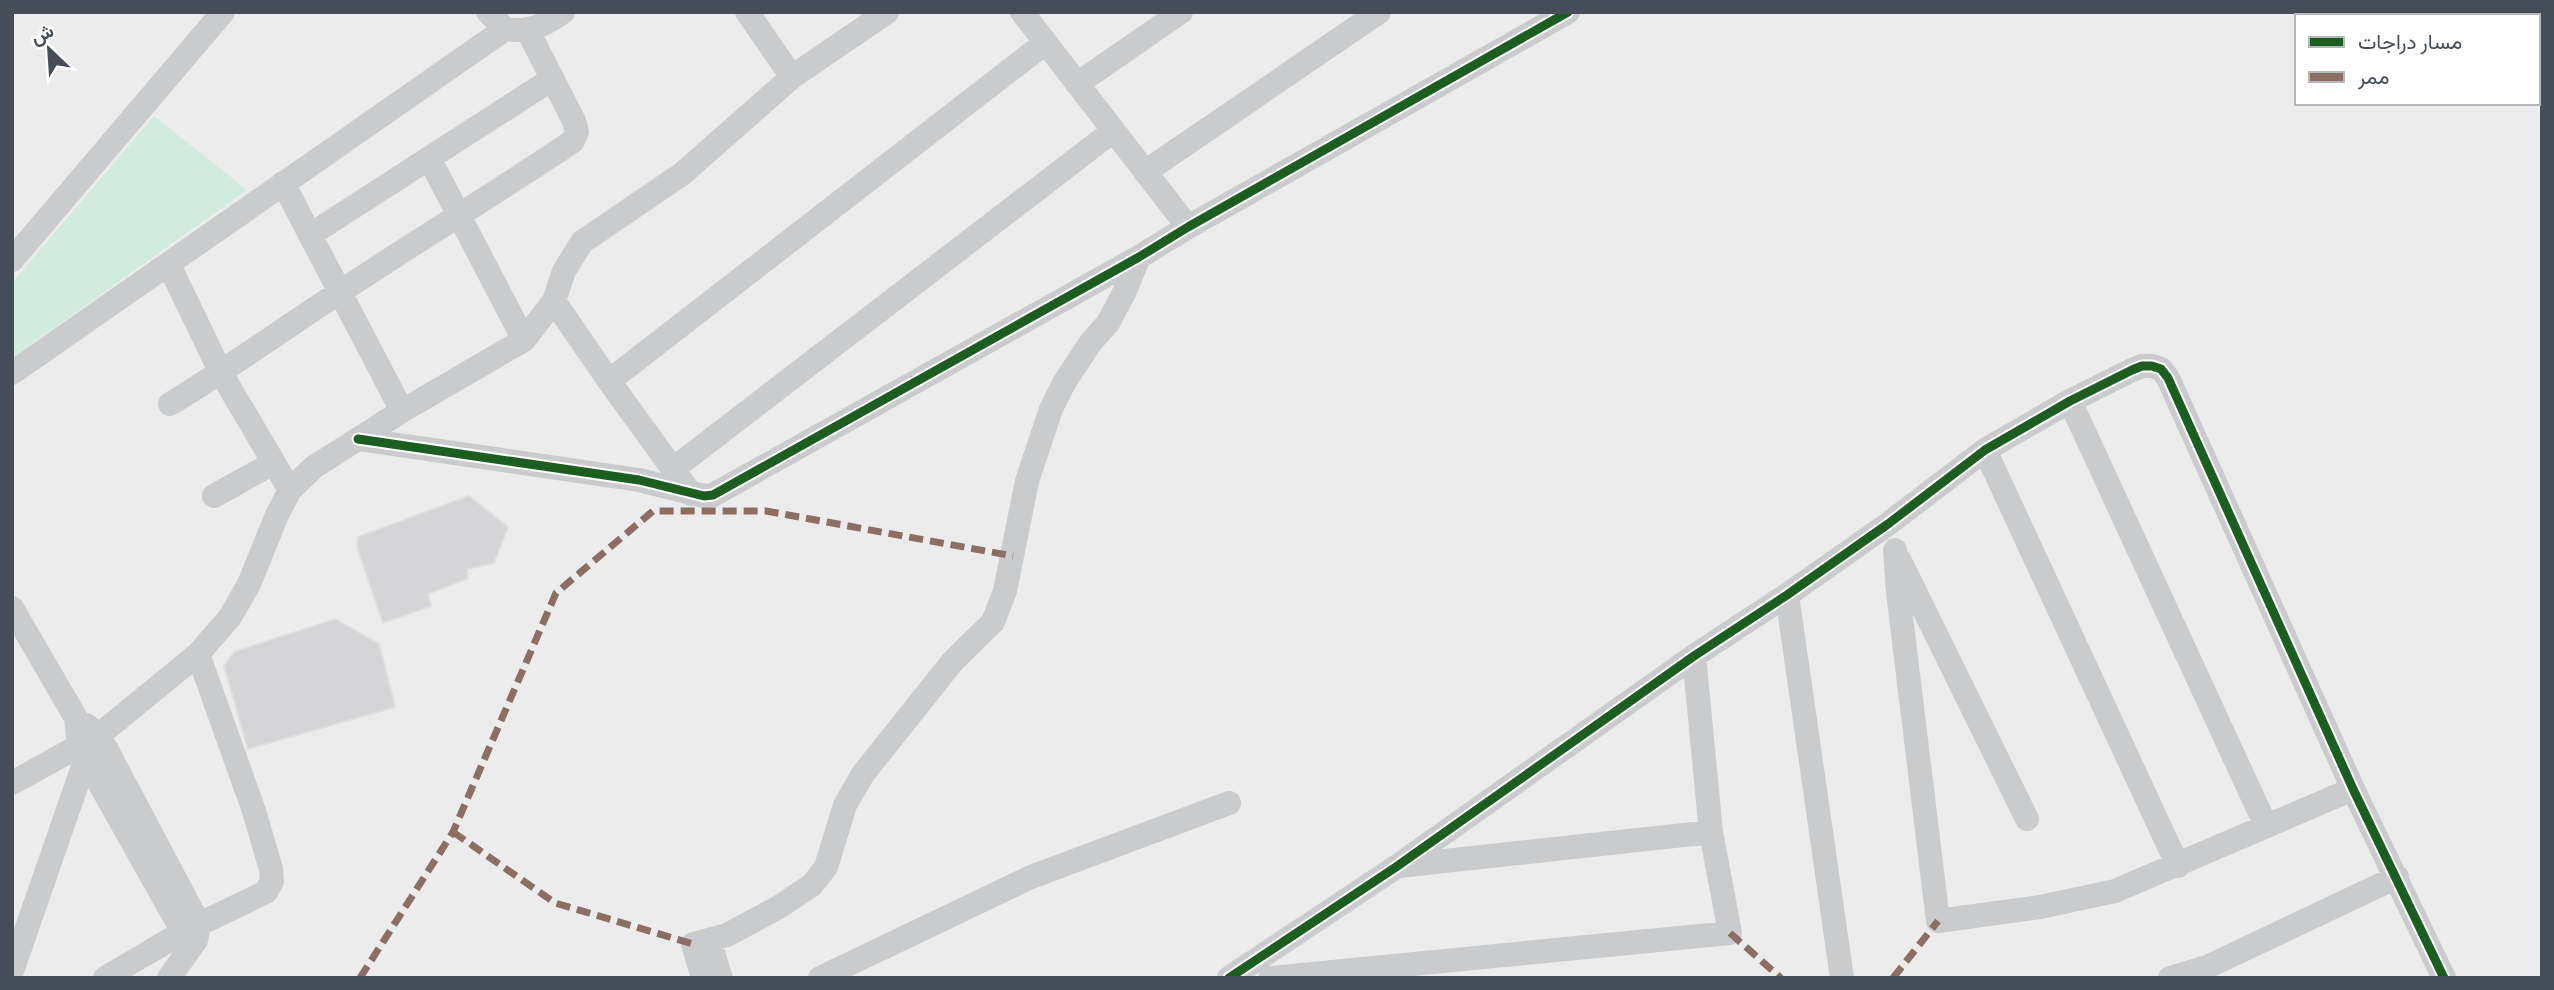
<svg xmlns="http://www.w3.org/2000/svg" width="2554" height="990" viewBox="0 0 2554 990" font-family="Commissioner,Vazirmatn,sans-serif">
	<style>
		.green { fill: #d1ecdf }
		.building { fill: #d5d4d7; stroke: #dededf; stroke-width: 2 }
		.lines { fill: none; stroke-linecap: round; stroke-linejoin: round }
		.minor { stroke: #c9cbcd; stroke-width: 24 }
		.quiet { stroke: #8d6e63; stroke-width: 7; stroke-dasharray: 14 7; stroke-linecap: butt }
		.cycleway-casing { stroke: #fff; stroke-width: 13 }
		.cycleway { stroke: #1b5e20; stroke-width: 9 }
	</style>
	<rect width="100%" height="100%" fill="#edecec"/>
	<path class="green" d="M154,116L247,190L12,358V283Z"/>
	<path class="building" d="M469,496L508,527L494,563L467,569L468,578L428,594L431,606L383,623L357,547L358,537Z
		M335,619L379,644L395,707L248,749L224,666L234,652Z"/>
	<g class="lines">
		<path class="minor" d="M747,12L792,77
			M1022,12L1188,227
			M512,30C534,31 546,24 563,12
			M1077,84L1181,12
			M429,158L524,340
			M1145,172L1379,12
			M283,183L402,411
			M310,235L552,79
			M12,260L223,12
			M169,265L221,373L290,490
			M554,301L609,381
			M12,373L505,29L488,12
			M2070,401L2266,826
			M170,404C228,369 283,329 340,292C417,241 496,193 573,141L577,132L574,121L528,31
			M358,439L639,480L704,496L713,495L1139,257L1188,227L1568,12
			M1985,450L2178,866
			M673,469L1113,131
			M691,494L609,381L1045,43
			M214,496L273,463
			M1895,550L1898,592L1938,921L2040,907L2115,891L2353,789
			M1900,561L2027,819
			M1787,595L1842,978
			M12,608L76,718L79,747L183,932L196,940
			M86,725L99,735L199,924L196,940L169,978
			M12,783L99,735L198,654L230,617L249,584L277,515L290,490L314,467L402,411L524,340L554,301L564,271L582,242L682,174L792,77L887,12
			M1399,866L1711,832
			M709,940L721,978
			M12,971L86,758
			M105,978L183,932L266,892L272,881L271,869L254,811L198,654
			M703,978L693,944L727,935L779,907L812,885L826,867L845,805L863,774L953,661L993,622L1005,591L1027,481L1051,409L1064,383L1091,342L1108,323L1125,291L1139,257
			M820,978L1031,877L1229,803
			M1229,978L1396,867L1694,656L1787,595L1888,524L1985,450L2070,401L2132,370L2142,366H2152L2161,369L2168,378L2353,789L2444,978
			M1270,978L1730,933L1711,832L1694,656
			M2170,978L2207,967L2397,877"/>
		<path class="quiet" d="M453,832L555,903L693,944
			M1730,933L1781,978
			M360,978L453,832L556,593L653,511H766L1013,556
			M1893,978L1938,921"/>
		<defs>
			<path id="cycleway" d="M358,439L639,480L704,496L713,495L1139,257L1188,227L1568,12
				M1229,978L1396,867L1694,656L1787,595L1888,524L1985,450L2070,401L2132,370L2142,366H2152L2161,369L2168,378L2353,789L2444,978"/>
		</defs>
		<use href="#cycleway" class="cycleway-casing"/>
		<use href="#cycleway" class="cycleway"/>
	</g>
	<rect width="2554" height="990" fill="none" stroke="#454d58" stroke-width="28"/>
	<rect x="2295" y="14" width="245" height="91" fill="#ffffff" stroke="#b5b8bc" stroke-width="2"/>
	<rect x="2309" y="37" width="35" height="10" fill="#1b5e20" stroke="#b5b8bc" stroke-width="2"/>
	<text x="2358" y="49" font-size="21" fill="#454d58">مسار دراجات</text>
	<rect x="2309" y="72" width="35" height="10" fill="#8d6e63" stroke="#b5b8bc" stroke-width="2"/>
	<text x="2358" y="84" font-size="21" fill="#454d58">ممر</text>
	<g transform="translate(49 49) rotate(335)" stroke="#ffffff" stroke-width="5" paint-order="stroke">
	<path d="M0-5L12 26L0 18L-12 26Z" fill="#454d58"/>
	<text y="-10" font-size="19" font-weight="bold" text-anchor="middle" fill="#454d58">ش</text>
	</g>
</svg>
